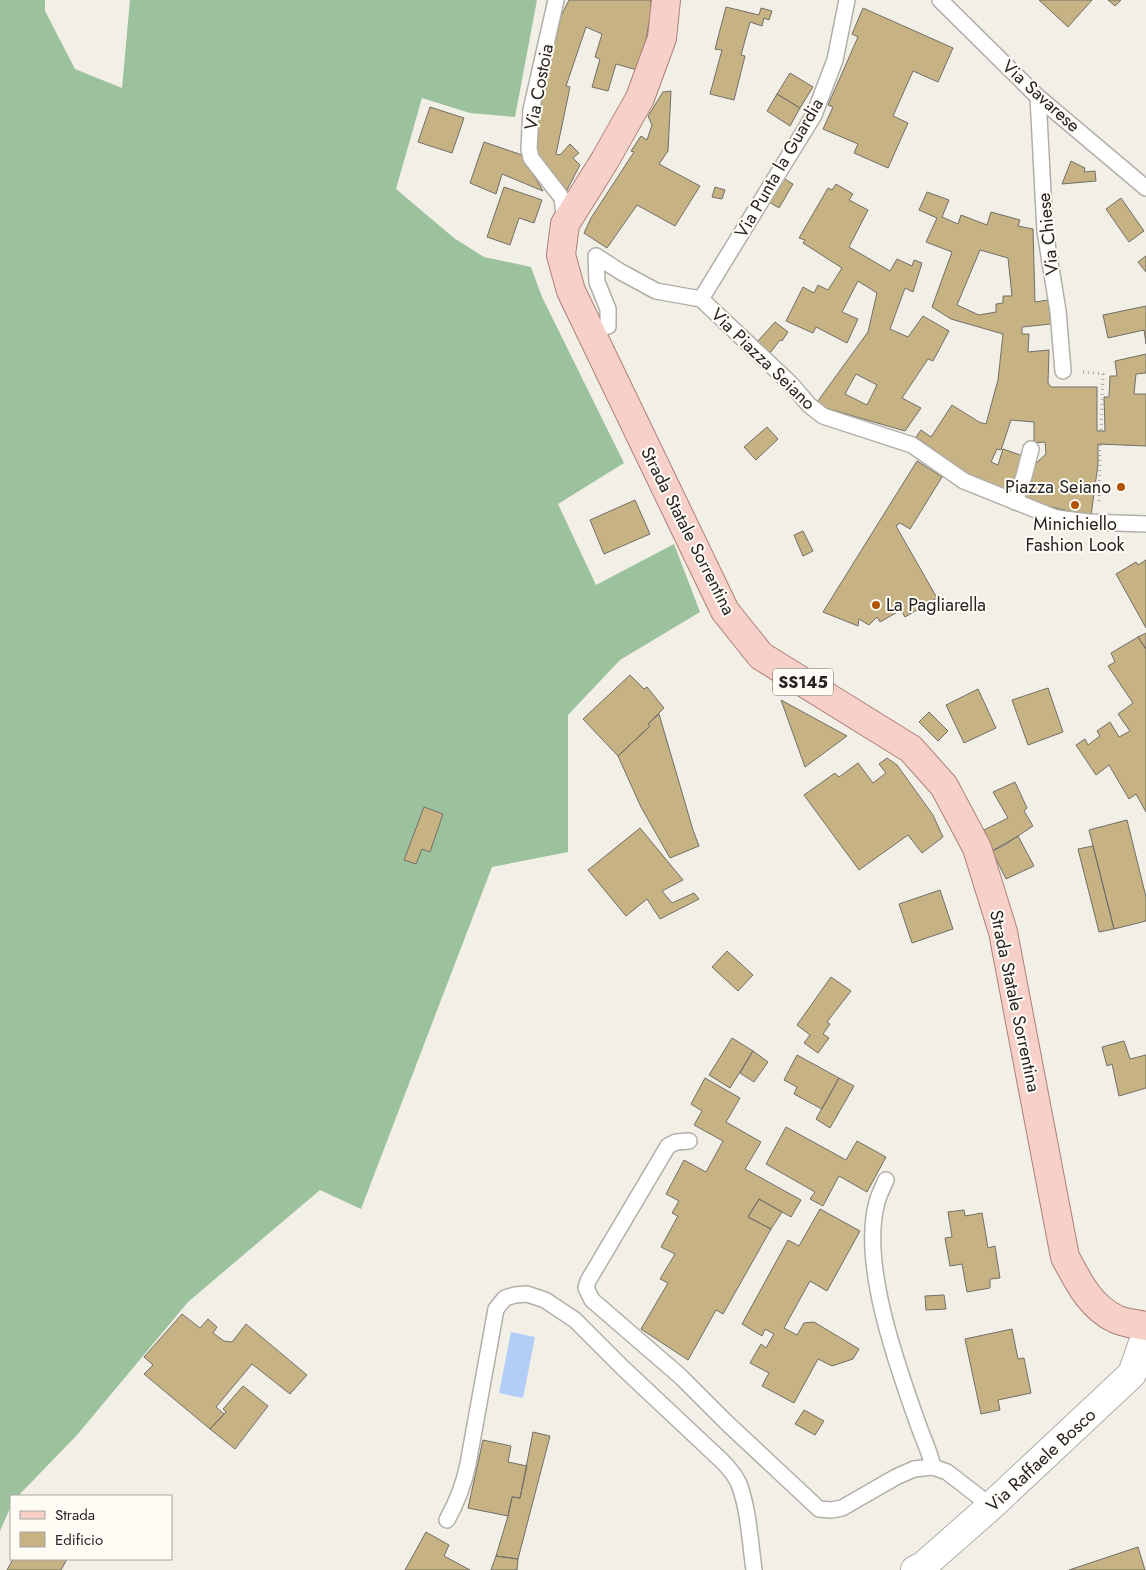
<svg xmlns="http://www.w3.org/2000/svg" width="1146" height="1570" viewBox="0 0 1146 1570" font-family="Jost,sans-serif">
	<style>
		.forest { fill: #9bc29d }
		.water { fill: #b2cef8 }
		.building { fill: #c6b283; stroke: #726f68; fill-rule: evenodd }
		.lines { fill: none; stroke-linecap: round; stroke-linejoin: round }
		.service-casing { stroke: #b2afa8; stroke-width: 18 }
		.tertiary-casing { stroke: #b2afa8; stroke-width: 30 }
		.primary-casing { stroke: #ac8078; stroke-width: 30 }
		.path { stroke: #aaa7a2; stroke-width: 3; stroke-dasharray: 1 4; stroke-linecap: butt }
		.service { stroke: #fff; stroke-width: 15 }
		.tertiary { stroke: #fff; stroke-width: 28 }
		.primary { stroke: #f8d0ca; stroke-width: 28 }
		.poi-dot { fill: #b15205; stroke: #fffcf6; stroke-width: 2 }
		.labels { text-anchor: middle; stroke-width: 4; stroke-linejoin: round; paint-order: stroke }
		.shield { fill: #fffcf6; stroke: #676562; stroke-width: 1 }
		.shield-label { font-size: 16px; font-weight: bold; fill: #262422 }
		.street-label { font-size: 18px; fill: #262422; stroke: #fffcf6 }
		.poi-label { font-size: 18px; fill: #262422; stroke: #fffcf6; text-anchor: end }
	</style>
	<rect width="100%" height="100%" fill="#f2efe7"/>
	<path class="forest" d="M0,0H45V11L75,69L122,88L130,0H537L515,117L470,113L422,98L396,189L454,238L484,257L531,267L542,297L624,463L558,504L596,585L674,544L700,612L620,660L568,715V852L492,867L361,1209L320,1190L188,1302L77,1435L18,1496H11V1506L0,1531Z"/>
	<path class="water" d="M511,1332L535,1337L523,1398L499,1393Z"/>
	<path class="building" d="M569,0H651V12L646,40L637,70L616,64L608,91L592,87L600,59L595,57L602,34L586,27L566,86L570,87L556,154L560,155L570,144L579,153L573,158L580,165L567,190L533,152L545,82L561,16Z
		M1039,0H1092L1068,27Z
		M1108,0H1121L1115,6Z
		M726,7L759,15L761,8L772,11L769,20L764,18L762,26L750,22L741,55L745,56L734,100L710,94L722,50L715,49Z
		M863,8L953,48L938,82L913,71L893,116L908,123L888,168L854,153L858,144L823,129L833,107L828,105L858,37L852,34Z
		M790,73L813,87L800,108L777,94Z
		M671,91L668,151L659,164L700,186L675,226L637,205L607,248L584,233L591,218L634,152L631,151L641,136L647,140L652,125L648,116L663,92Z
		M777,94L800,108L790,126L767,111Z
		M430,107L464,118L452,153L418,142Z
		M484,142L522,155L543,191L502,174L496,194L470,183Z
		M1071,161L1085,168L1084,172L1095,171L1096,181L1062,184Z
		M783,178L793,184L779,208L769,202Z
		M836,184L853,194L849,200L868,210L849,247L890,271L897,259L912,266L914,260L922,263L913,292L905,288L890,329L908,337L923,316L949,331L933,361L928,359L902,398L921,408L905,431L815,405L868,332L877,293L858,281L842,312L858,319L847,343L816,327L813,333L786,321L803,287L814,293L818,285L828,290L842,268L803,243L805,240L799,238L828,188L832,190ZM856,374L877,385L867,405L845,394Z
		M504,187L542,200L534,223L519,218L510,245L487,237Z
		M715,187L725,190L722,199L712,197Z
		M927,192L949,200L942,217L958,224L961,215L987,225L991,212L1020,220L1018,226L1033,229L1035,302L1048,300L1051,324L1022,327V334H1029L1028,352L1049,350L1048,383L1051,387H1097V431H1105L1104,397H1109L1110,376H1117L1115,361L1146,354V373L1136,374L1134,394H1146V446L1098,444V464L1091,516L1021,500L1034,465L1046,454L1045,442L1034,443V422L1011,420L1001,450L997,449L991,462L998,465L1003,449L1023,456L1011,496L967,474L916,437L921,430L931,437L952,405L979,422L986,424L998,380L1003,334L951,319L932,307L952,252L926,242L937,218L919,210ZM980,250L1008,258L1012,296H1003V303L996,304V312L979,315L957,305Z
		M1121,198L1144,231L1129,242L1106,209Z
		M1146,256V272L1138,262Z
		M1146,306V344L1144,330L1108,338L1103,315Z
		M775,322L788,332L782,341L780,340L770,353L757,342Z
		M767,427L778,439L756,460L744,447Z
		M917,461L942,477L910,529L900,523L896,526L937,598L905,617L901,610L880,622L877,617L869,625L859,619L858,626L823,612Z
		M635,500L650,534L604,554L590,520Z
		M803,531L813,551L803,556L794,535Z
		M1146,560V628L1116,574L1136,562L1138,565Z
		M1146,633V649L1138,637Z
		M1138,637L1146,649V812L1136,794L1129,799L1109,765L1096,775L1076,745L1085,739L1088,745L1100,736L1097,731L1110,722L1119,737L1130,731L1118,714L1133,703L1108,666L1115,662L1111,653Z
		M630,675L644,689L647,687L664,708L648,724L650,726L618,756L583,719Z
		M1048,688L1063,732L1028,745L1012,700Z
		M978,689L996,728L964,743L946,705Z
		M781,700L847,736L805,767Z
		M929,712L948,731L938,741L919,722Z
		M659,714L693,830L699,846L670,858L641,807L618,756L650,726L648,724Z
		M887,758L897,765L933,815L943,837L922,853L908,835L859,870L804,795L835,773L839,777L858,763L873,783L886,773L879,764Z
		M1015,782L1027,808L1024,811L1033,826L1003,846L992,851L984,830L1008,818L993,792Z
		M424,807L443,814L430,852L422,849L416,864L404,860Z
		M1127,820L1146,897V921L1114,929L1089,830Z
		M640,828L683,880L662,891L672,903L694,893L699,899L660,919L647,899L626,916L588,870Z
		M1018,836L1034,866L1006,879L992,851Z
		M1093,846L1114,929L1099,932L1078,849Z
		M940,890L953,929L912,943L899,904Z
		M727,951L753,975L738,991L712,967Z
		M831,977L851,991L827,1022L830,1024L823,1034L829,1038L818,1053L804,1043L810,1035L797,1025Z
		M732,1038L753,1051L730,1088L709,1075Z
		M1124,1041L1130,1059L1146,1055V1088L1119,1096L1112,1064L1107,1066L1102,1047Z
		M753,1051L768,1062L754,1082L740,1073Z
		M797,1055L839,1078L822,1109L794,1094L797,1087L784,1080Z
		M705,1078L740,1098L726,1122L761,1142L745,1169L801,1200L791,1217L759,1199L748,1217L771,1229L723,1314L716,1310L688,1360L641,1329L668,1283L660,1279L675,1254L661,1247L678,1216L672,1213L679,1201L666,1194L684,1160L706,1172L723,1141L694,1125L702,1111L691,1104Z
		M839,1078L854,1086L830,1128L816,1119Z
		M786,1127L846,1160L857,1141L886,1157L867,1192L839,1176L823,1206L810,1199L815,1192L766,1164Z
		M759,1199L782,1212L771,1229L748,1217Z
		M820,1209L860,1231L827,1291L810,1281L784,1328L797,1335L804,1323L814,1322L859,1349L853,1359L832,1366L818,1359L794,1403L762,1386L769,1373L750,1363L761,1344L766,1348L774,1334L765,1329L762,1336L742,1324L788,1240L799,1246Z
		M964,1210L965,1216L982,1213L988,1248L995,1246L1000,1278L990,1279V1288L967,1292L962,1264L950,1266L945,1238L952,1237L948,1212Z
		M944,1295L946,1309L926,1310L925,1296Z
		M182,1314L200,1328L208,1319L217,1327L213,1333L224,1341L232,1342L246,1324L307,1375L290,1394L252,1364L216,1407L224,1414L210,1429L144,1374L153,1365L144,1357Z
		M1012,1329L1018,1359L1024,1358L1031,1393L998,1400L1000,1410L981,1414L965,1339Z
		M243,1386L268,1406L235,1449L210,1429L226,1412L223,1409Z
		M804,1410L824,1421L815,1435L795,1424Z
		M533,1432L550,1436L518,1559L496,1556L508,1516L512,1497L520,1498Z
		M483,1440L511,1446L508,1462L527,1466L520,1498L512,1497L508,1516L468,1508Z
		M426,1532L449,1545L444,1556L470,1570H405Z
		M1138,1547L1145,1570H1069Z
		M496,1556L518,1559L517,1570H491Z
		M13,1559H67L61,1570H7Z"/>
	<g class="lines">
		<defs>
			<path id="service" d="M556,0L531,110L529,149L531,158L562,198L565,222
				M940,0L1038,97L1146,188
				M1038,97L1045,231L1058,311L1063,371
				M701,299L814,115L835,60L847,0
				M589,331L608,326V309L597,282L596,256L621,272L656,291L701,299L791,384L809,405L823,416L912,445L964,481L1056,518L1089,522L1146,524
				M1015,502L1024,476L1031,449
				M689,1141L676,1142L668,1146L588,1281L586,1288L592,1300L680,1376L727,1423L819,1509L831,1510L842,1508L896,1477L914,1469L933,1467L947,1472L991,1506
				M886,1180C883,1187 879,1194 877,1202C860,1263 897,1365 918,1424C923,1439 930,1452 933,1467
				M447,1520C457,1502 464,1484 468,1464L496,1309L505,1298L515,1295L527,1294L545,1300L575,1320L623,1368L722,1461C729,1468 735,1475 739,1484C749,1511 750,1542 754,1570"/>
			<path id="tertiary" d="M915,1570L923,1566L991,1506L1132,1374L1146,1334"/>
			<path id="primary" d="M666,0L662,38L640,98L605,160L565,224L561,255L571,291L725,611L761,656L911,749L944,786L977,848L1003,932L1065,1257C1078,1281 1090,1307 1116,1319C1124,1323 1137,1324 1146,1326"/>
		</defs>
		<use href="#service" class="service-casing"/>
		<use href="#tertiary" class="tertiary-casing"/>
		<use href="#primary" class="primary-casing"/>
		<path class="path" d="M1083,372L1103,374L1101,431
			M1099,501L1100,445"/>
		<use href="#service" class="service"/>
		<use href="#tertiary" class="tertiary"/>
		<use href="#primary" class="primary"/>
	</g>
	<g class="poi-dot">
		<circle cx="1121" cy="487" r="5"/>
		<circle cx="1075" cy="505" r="5"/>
		<circle cx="876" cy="605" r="5"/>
	</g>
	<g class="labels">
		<rect class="shield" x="773" y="668.5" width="60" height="27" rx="4"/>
		<g class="shield-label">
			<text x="803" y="688">SS145</text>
		</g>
		<g class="street-label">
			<text transform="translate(539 87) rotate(-79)" y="6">Via Costoia</text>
			<text transform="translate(1041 96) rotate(42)" y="6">Via Savarese</text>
			<text transform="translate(779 168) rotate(-60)" y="6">Via Punta la Guardia</text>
			<text transform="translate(1048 234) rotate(-96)" y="6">Via Chiese</text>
			<text transform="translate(763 359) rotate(44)" y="6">Via Piazza Seiano</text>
			<text transform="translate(688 531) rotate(63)" y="6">Strada Statale Sorrentina</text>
			<text transform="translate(1015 1001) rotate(78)" y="6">Strada Statale Sorrentina</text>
			<text transform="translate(1041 1460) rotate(-43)" y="6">Via Raffaele Bosco</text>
		</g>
		<g class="poi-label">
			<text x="1111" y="493">Piazza Seiano</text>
			<text x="1075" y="530" text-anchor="middle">Minichiello<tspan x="1075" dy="21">Fashion Look</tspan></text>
			<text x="886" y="611" text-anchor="start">La Pagliarella</text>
		</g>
	</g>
	<rect x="10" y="1495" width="162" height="65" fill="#fffcf6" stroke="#a8a6a1"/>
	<rect x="20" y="1511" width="25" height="8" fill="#f8d0ca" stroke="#a8a6a1"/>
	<text x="55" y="1520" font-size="15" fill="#262422">Strada</text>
	<rect x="20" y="1532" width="25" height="15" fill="#c6b283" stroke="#a8a6a1"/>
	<text x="55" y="1545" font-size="15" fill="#262422">Edificio</text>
</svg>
